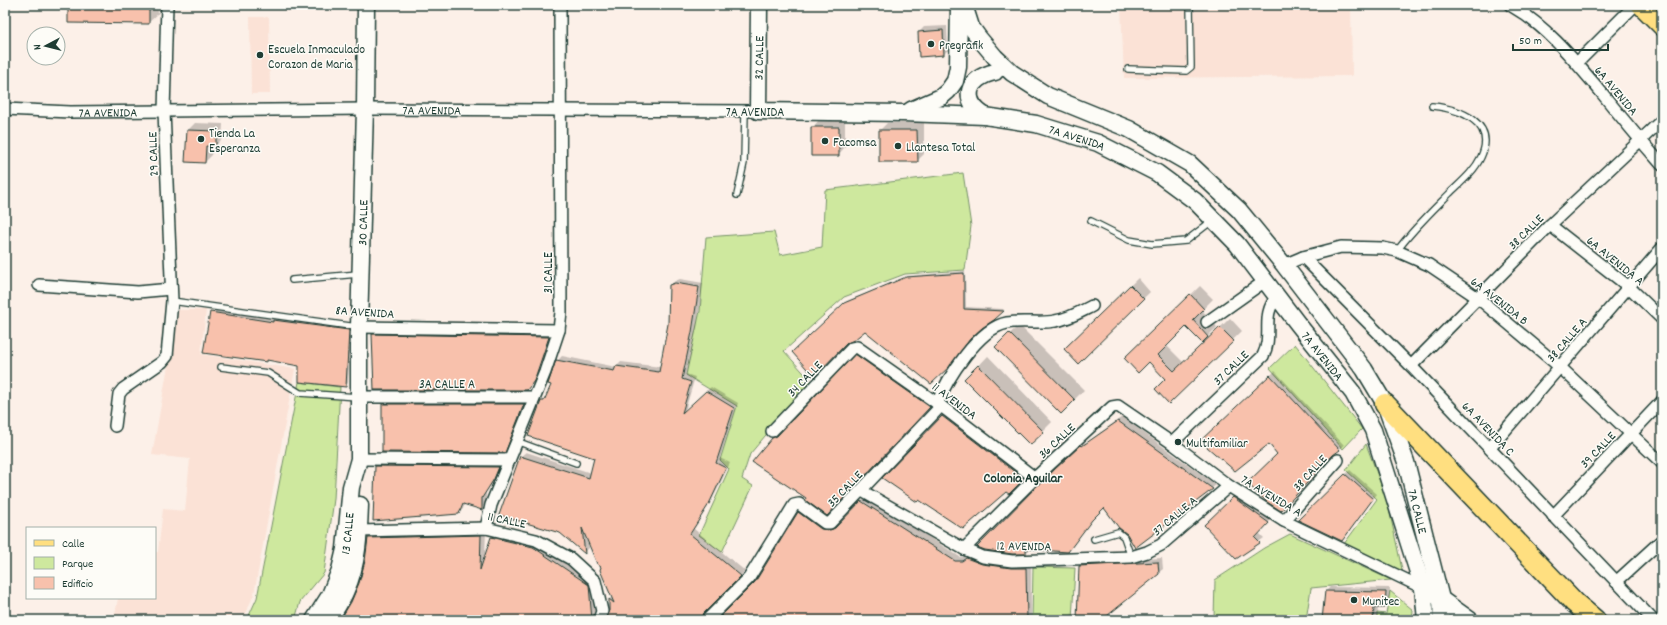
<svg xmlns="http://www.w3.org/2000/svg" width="1667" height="625" viewBox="0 0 1667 625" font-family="Dekko,sans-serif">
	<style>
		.built { fill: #fbe2d6 }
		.green { fill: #cee89e; stroke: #769269 }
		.shadow { fill: #0003 }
		.building { fill: #f8c1ac; stroke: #1f3d34 }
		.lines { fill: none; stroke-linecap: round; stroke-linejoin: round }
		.lane-casing { stroke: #1f3d34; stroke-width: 8 }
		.street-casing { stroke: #1f3d34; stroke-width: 14 }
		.secondary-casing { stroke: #1f3d34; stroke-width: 19 }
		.primary-casing { stroke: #1f3d34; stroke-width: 20 }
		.highway-casing { stroke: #1f3d34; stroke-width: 23 }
		.lane { stroke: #fdfcf7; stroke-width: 5.5 }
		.street { stroke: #fdfcf7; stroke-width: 11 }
		.secondary { stroke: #fdfcf7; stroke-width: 16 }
		.primary { stroke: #ffdf80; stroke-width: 17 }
		.highway { stroke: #ffdf80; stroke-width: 20 }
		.poi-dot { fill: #1f3d34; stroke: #fdfcf7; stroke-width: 1.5 }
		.labels { text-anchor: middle; stroke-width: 3; stroke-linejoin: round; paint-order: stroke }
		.poi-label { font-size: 13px; fill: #1f3d34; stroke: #fdfcf7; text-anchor: start }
		.street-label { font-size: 13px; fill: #1f3d34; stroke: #fdfcf7 }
		.neighbourhood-label { font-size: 14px; font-weight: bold; fill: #1f3d34; stroke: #fdfcf7 }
	</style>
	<rect width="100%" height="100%" fill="#fcf0e8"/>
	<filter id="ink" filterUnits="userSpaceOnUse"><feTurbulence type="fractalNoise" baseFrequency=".025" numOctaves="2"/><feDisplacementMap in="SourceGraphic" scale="8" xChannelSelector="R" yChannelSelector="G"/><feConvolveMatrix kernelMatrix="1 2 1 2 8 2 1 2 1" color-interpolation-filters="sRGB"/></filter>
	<g filter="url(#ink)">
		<path class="built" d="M1121,5H1351L1352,76L1124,78Z
			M250,17H269L270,94H251Z
			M178,310H206L201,354L295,369L254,594L243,620H114L118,598H155V552H158L163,509L185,511L190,459L152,455Z"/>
		<path class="green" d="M963,173L971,226L965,270L905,274L844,297L784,351L811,381L750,454L742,479L753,486L722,552L699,535L729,469L720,460L737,406L686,375L700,311L706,237L774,232L780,255L822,247L825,190Z
			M1295,344L1362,429L1343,449L1270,368Z
			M299,382L340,387L334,499L324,573L300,602L295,620H247L257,598Z
			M1366,444L1387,500L1403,574L1344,544L1377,499L1346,470Z
			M1290,534L1391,580L1311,588L1306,620H1241L1214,618L1215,580L1264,548Z
			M1033,567L1075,568L1072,620H1032Z
			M1390,591L1413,610L1412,620H1377V613L1386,614Z"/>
		<path class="shadow" d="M69,5H158V14L148,23Z
			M947,26L948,50L944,54L919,32L924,27Z
			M819,120H845V147L838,155L812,128Z
			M195,123L223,124L222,139L215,146H212V155L205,162L188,130Z
			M887,123H924V154L917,161L880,130Z
			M965,271L966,307L1004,309L994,319L865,330L794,352L847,301L909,276Z
			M1138,278L1150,292L1078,362L1065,349Z
			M680,279L703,283L697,327L686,374L695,377L685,411L711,387L738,403L720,458L730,463L713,498L694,529L745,571L707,609L704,613L706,620H607L610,613V599L613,597L614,576L600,572L602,567L588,542L589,548L585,552L560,532L501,514L521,456L526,452L591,473L595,458L541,402L546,397L553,384L557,361L562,356L616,367L621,362L661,367L669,324L670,285L675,281Z
			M1200,286L1213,299L1202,310L1217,327L1202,342L1186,325L1166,345L1184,363L1230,318L1242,331L1169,403L1167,379L1149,361L1126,358Z
			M214,309L275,319L278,317L351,327L348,383L345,386L300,365L269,359L267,361L211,313Z
			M1019,325L1084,390L1061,413L996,347Z
			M380,328L556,330L541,372L527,389L373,335Z
			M860,351L934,402L827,515L807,498L773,438L782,432Z
			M988,356L1052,422L1030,444L966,379Z
			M1275,371L1344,445L1339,449L1279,454L1269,443L1202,440Z
			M387,400H528L509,447L504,452L383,404Z
			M947,411L1028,473L1009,492L1006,490L919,499L884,478Z
			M1122,417L1216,485L1135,547L1128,533L1104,507L1030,549L1026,553L979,547L1043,481L1045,482L1085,442L1086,443Z
			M380,462L503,463L498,474L486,493V504L481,508L465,503L463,509L458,513L376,467Z
			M1350,470L1377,494L1346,535L1299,519Z
			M1238,493L1273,518L1258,532L1264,538L1236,558L1205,525Z
			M866,497L960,557H968L972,553L1031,563V620H718L755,583L799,513L803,508L826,524L836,526L841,524Z
			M486,530L485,556L492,537L498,532L539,541L594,579L597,605L591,620H341L354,598L363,572L369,538L374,533Z
			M1162,558L1163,569L1100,620H1078L1080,567L1085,562Z
			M1330,587L1390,588L1389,603L1384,607H1378L1377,620H1323L1326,591Z"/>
		<path class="building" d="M68,5H149V24L68,23Z
			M943,30L944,55L919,57L918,32Z
			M811,127H839V156H811Z
			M187,130L216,131V147L206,146L205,163L185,162Z
			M879,130H917L918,162H879Z
			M964,273V309L1004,311L994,320L982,328L970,339L950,366L931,384L865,331L854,340L847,343L814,377L792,352L844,303L906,277Z
			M675,283L699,287L692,332L682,379L691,382L682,413L706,391L734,408L716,463L726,468L709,504L690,534L741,576L702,615L700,620H606L609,613V599L614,603L600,570L601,567L597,564L582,528L585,554L560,533L499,515L520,456L589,478L594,458L528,436L541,401H544L551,385L548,384L556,360L614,371L616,366L659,372L668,324L669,285Z
			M1130,285L1144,299L1078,364L1064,349Z
			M1190,294L1204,309L1193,320L1208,337L1202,343L1186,327L1158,355L1174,371L1220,327L1234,341L1169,404L1155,389L1165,379L1149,362L1138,373L1124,358Z
			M210,312L273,322V320L349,330L346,387L299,382V366L267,360V362L203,353Z
			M1009,333L1075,400L1061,414L995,347Z
			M372,334L549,337L534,381L527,390H374Z
			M855,354L930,407L827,516L805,500L806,498L752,462L772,438L777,436Z
			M978,365L1044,432L1030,445L964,379Z
			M1270,375L1340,450L1333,455L1281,511L1267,502L1247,483L1277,454L1269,444L1235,471L1200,441Z
			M382,404H524L505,453L382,452Z
			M942,416L1024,479L1009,494L1006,492L963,529L919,500L917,502L882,478Z
			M1118,421L1213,489L1135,548L1127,534L1119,528L1104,508L1092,520L1068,552L1026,549V554H1012L985,550L977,547L1039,484L1040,485L1055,469L1081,445L1082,446Z
			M375,466L499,467L494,479L482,498V510L463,504L459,514L373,521Z
			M1345,474L1373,499L1342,541L1298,520Z
			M1233,497L1269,523L1255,538L1260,543L1236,559L1204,525Z
			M861,501L955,561H962L966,558L982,564L1011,568H1026L1027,620H717L755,582L798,512L821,529L830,530L835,528Z
			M481,535L480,570L491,537L533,547L589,585L592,620H340L351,602L359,583L365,561L368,538Z
			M1158,562L1159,574L1102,620H1077L1079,566Z
			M1325,591L1386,592L1385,608H1374L1373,620H1322Z"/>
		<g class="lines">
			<defs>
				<path id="lane" d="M1128,69L1186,71L1191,67L1190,5
					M737,195L744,163L745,111
					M1091,221L1129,240L1152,244L1186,241L1213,220
					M1397,251C1412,230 1430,213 1449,194C1460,183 1474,172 1481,157C1497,122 1460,109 1432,106
					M292,280L358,274
					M172,301L357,327
					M221,367L268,373L300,393L358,397
					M516,441L576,463
					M1094,539L1118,532L1124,537L1131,557"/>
				<g id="street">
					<path d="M1510,5C1547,26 1574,60 1601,92C1621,117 1641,141 1662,165"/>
					<path d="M1577,63L1635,5"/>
					<path id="s1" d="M5,109L70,112L365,109L758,111"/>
					<path d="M1550,225L1629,287L1662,319"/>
					<path d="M1303,257L1411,366L1653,620"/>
					<path d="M1284,265L1303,257L1341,247L1383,248L1397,251L1429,265L1478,298L1560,367L1662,463"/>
					<path d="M39,285L138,292L171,289"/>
					<path d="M1207,322L1265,281"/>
					<path d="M359,327L559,330"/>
					<path d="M1411,366L1550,225L1662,120"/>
					<path d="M359,397H534"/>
					<path d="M937,404C947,378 979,328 1007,323C1022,320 1040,324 1055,321C1069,319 1080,312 1092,306"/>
					<path d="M115,426L119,394L123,389L162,362L167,356L172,301L164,111L167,5"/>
					<path d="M772,431L852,348L857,347L941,406L1035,478"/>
					<path d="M1172,443L1263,356C1274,334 1260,316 1277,297"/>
					<path d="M1490,448L1662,248"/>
					<path d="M359,459L509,460"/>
					<path d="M862,491L964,549L983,557L1012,561L1131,557L1147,552L1161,545L1229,486"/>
					<path d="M1553,516L1662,401"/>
					<path d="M1284,521L1338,460"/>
					<path d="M486,528L491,505L545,372L559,330L561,312L560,5"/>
					<path d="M359,531L486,528L536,540L571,559L595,581L602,611L599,620"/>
					<path d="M964,549L1035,478L1112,407L1118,406L1172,443L1229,486L1284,521L1423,588"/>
					<path d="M1616,582L1662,540"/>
					<path d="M707,620L749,578L794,505L799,504L825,523H830L941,406"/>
				</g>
				<g id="secondary">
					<path id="s2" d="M759,5L758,111L903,113L985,116L1036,124L1098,143L1157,173L1195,201L1237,244L1298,324L1353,393L1373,430L1423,588L1426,620"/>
					<path id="s3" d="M964,5L971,27L979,38L995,57L1012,73L1048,96L1129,129L1190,164L1239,210L1284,265L1364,369L1385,404L1406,462L1441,599L1442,620"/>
					<path d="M911,110L941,97L948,91L955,81L958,67L959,5"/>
					<path d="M985,116C960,100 967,78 995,72"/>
					<path d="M1435,595L1470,620"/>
					<path id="s4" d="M314,620L330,595L340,570L345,549L351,487L359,459V327L365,109L366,5"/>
					<path d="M329,620C335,610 342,600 346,590C358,564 359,533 360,505"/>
				</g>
				<path id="primary" d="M1640,5L1662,27"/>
				<path id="highway" d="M1385,404L1575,603L1595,620"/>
			</defs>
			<use href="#lane" class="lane-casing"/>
			<use href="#street" class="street-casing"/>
			<use href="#secondary" class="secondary-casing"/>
			<use href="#primary" class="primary-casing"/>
			<use href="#highway" class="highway-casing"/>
			<use href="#lane" class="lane"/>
			<use href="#street" class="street"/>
			<use href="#secondary" class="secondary"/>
			<use href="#primary" class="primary"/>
			<use href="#highway" class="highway"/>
		</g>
	</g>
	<g class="poi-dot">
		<circle cx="931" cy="44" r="4"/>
		<circle cx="260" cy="55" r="4"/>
		<circle cx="201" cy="139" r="4"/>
		<circle cx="825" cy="141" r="4"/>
		<circle cx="898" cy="146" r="4"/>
		<circle cx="1178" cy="442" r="4"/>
		<circle cx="1354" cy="600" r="4"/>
	</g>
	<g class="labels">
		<g class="poi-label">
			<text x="939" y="49">Pregrafik</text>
			<text x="268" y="53">Escuela Inmaculado<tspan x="268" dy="15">Corazon de Maria</tspan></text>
			<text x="209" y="137">Tienda La<tspan x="209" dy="15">Esperanza</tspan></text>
			<text x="833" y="146">Facomsa</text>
			<text x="906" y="151">Llantesa Total</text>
			<text x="1186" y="447">Multifamiliar</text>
			<text x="1362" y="605">Munitec</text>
		</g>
		<g class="street-label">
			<text transform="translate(758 58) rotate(-89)" y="5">32 CALLE</text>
			<text transform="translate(1617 90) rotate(50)" y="5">6A AVENIDA</text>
			<text dy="5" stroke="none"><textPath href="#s1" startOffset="427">7A AVENIDA</textPath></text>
			<text x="755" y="116">7A AVENIDA</text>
			<text dy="5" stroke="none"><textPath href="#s1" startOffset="103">7A AVENIDA</textPath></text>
			<text dy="5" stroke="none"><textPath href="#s2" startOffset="428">7A AVENIDA</textPath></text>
			<text transform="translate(152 154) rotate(-92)" y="5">29 CALLE</text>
			<text dy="5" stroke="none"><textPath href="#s4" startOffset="406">30 CALLE</textPath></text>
			<text transform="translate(1525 231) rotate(-45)" y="5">38 CALLE</text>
			<text transform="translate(1616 260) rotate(39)" y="5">6A AVENIDA A</text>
			<text transform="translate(547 273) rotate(-90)" y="5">31 CALLE</text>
			<text transform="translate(1500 300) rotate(38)" y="5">6A AVENIDA B</text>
			<text transform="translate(365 311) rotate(4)" y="5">8A AVENIDA</text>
			<text transform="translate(1566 339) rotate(-49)" y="5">38 CALLE A</text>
			<text dy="5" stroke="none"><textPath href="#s2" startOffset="764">7A AVENIDA</textPath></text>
			<text transform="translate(1230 367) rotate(-44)" y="5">37 CALLE</text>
			<text transform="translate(804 378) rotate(-46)" y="5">34 CALLE</text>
			<text x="447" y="388">3A CALLE A</text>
			<text transform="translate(955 400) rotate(37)" y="5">11 AVENIDA</text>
			<text transform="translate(1489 428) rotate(46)" y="5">6A AVENIDA C</text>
			<text transform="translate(1056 440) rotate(-43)" y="5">36 CALLE</text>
			<text transform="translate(1597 449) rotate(-46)" y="5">39 CALLE</text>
			<text transform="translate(1309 472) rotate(-48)" y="5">38 CALLE</text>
			<text transform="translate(844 488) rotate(-46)" y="5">35 CALLE</text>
			<text transform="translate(1272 495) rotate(31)" y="5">7A AVENIDA A</text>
			<text dy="5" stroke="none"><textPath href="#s3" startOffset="708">7A CALLE</textPath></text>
			<text transform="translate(1174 515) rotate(-40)" y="5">37 CALLE A</text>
			<text transform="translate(507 519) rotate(12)" y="5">11 CALLE</text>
			<text dy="5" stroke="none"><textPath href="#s4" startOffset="94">13 CALLE</textPath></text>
			<text transform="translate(1024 545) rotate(1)" y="5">12 AVENIDA</text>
		</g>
		<g class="neighbourhood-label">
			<text x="1023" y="482">Colonia Aguilar</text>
		</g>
	</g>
	<rect width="1667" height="625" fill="none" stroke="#fdfcf7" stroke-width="20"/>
	<rect x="10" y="10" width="1647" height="605" fill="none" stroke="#1f3d34" stroke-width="1.5" filter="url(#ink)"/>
	<rect x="26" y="527" width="130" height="72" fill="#fdfcf7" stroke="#a4b0a9"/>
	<rect x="34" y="540" width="20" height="6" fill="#ffdf80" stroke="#a4b0a9"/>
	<text x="62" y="547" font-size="12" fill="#1f3d34">Calle</text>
	<rect x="34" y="557" width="20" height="12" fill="#cee89e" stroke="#a4b0a9"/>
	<text x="62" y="567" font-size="12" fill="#1f3d34">Parque</text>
	<rect x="34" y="577" width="20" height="12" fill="#f8c1ac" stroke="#a4b0a9"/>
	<text x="62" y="587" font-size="12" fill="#1f3d34">Edificio</text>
	<g transform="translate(46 46) rotate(263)"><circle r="19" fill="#fdfcf7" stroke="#a4b0a9"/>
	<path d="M0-3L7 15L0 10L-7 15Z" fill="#1f3d34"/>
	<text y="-6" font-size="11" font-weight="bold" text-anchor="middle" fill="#1f3d34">N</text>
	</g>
	<path d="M1513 44v6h95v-6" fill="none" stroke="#1f3d34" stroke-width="2"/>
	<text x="1519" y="44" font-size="12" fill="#1f3d34" stroke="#fdfcf7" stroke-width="3" paint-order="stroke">50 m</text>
</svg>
